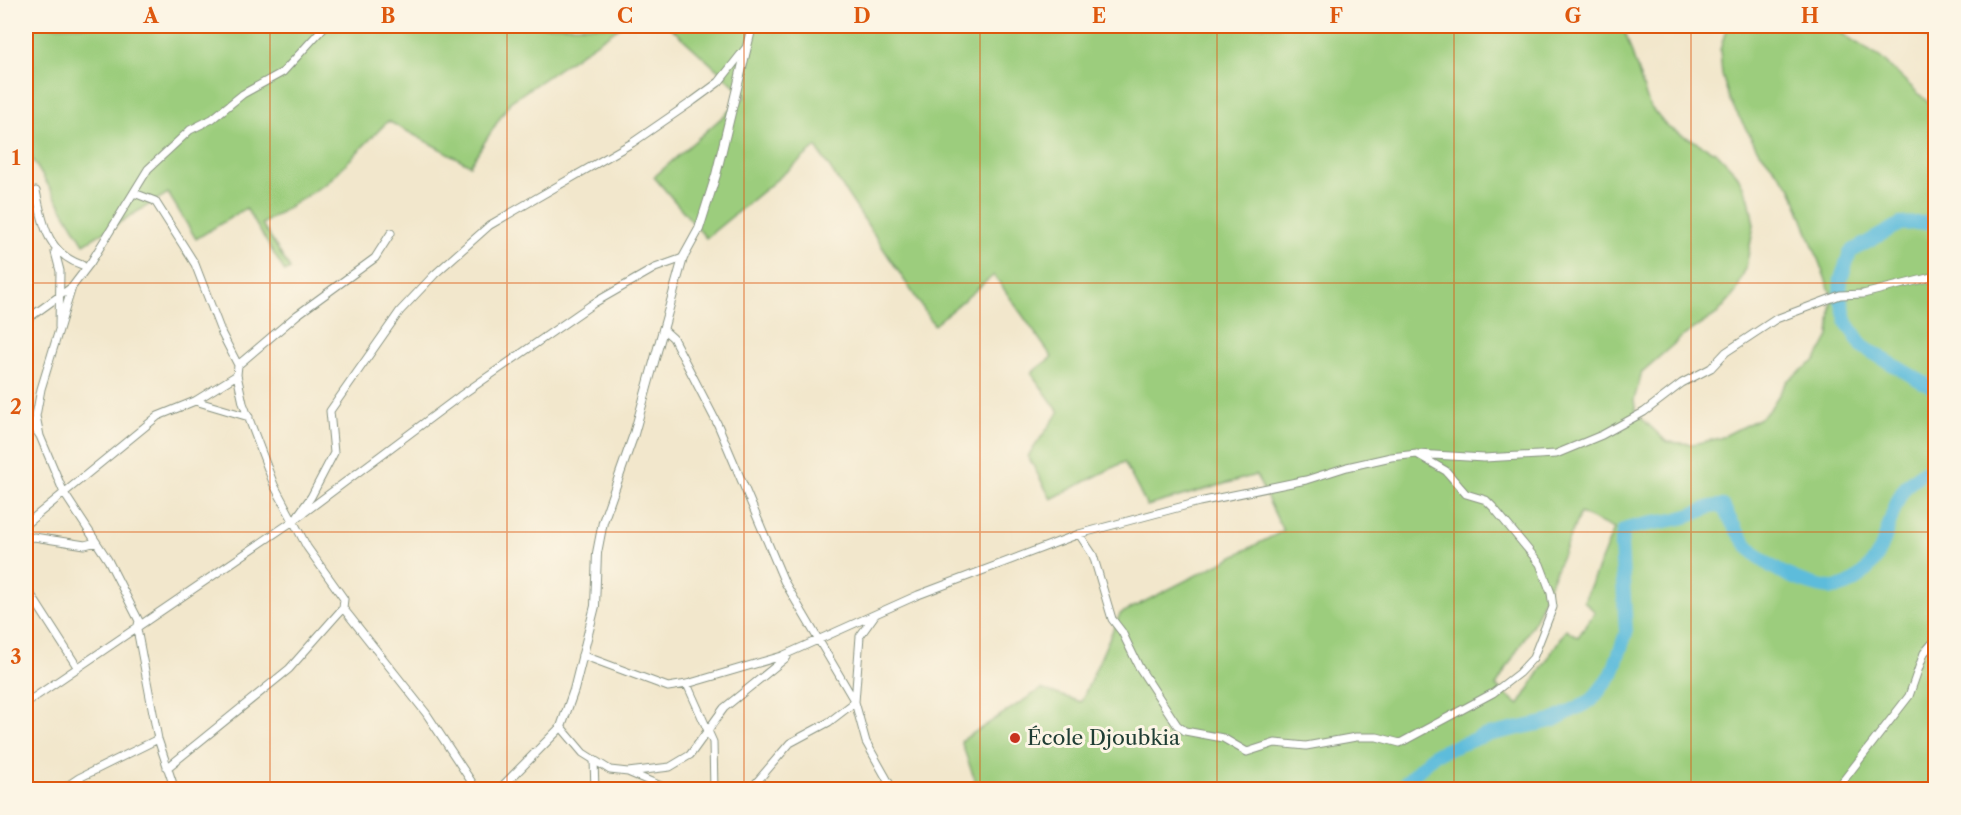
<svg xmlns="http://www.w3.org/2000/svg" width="1961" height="815" viewBox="0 0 1961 815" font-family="'Libre Caslon Text',serif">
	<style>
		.green { fill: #9ccd7d; stroke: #5e8558; stroke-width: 1.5; fill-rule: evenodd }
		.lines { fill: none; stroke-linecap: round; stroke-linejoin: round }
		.river { stroke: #5dbcdb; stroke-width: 14 }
		.minor-casing { stroke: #889280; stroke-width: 9 }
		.tertiary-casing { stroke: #889280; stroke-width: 10 }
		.minor { stroke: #fff; stroke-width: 7 }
		.tertiary { stroke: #fff; stroke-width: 8 }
		.grid { fill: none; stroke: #de580e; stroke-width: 1.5; stroke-opacity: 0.55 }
		.poi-dot { fill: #c8321e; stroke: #fcf5e5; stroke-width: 2 }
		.labels { text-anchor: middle; stroke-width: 6; stroke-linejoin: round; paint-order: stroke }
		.poi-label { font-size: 21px; fill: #1f3d34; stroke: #fcf5e5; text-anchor: start }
		.neatline { fill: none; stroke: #de580e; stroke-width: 2 }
		.grid-label { font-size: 20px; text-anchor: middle; font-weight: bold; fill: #de580e }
	</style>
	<rect width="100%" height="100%" fill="#fcf5e5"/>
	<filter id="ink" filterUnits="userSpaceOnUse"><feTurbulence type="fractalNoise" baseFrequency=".0167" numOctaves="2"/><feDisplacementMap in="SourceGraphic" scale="12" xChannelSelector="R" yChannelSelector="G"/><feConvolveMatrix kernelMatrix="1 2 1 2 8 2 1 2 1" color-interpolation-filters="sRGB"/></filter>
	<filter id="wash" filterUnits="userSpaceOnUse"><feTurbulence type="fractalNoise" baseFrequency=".008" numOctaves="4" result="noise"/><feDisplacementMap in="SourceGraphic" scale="24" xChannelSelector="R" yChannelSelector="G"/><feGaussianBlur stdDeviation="1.35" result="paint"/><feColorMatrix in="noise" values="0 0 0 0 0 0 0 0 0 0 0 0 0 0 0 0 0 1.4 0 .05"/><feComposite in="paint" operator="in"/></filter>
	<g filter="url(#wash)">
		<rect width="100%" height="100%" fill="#f2e7cc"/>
		<path class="green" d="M26,26H621L510,102L470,165L388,121L327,183L262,224L290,269L285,272L246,208L196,239L168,193L84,244L26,149Z
			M669,26H1623L1649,105L1667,127L1717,153L1736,173L1749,198L1754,225L1746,267L1736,292L1717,314L1683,336L1642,372L1634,400L1636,413L1667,442L1693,444L1720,438L1760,418L1770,409L1788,380L1816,360L1829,336L1832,296L1791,188L1757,148L1730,101L1722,75L1720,50L1727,26H1830L1881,58L1935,109V789H978L961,741L1041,689L1081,702L1120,614L1283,531L1256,475L1147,506L1124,462L1051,499L1028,456L1059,412L1031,373L1052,357L994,275L934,325L816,147L706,238L654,177L746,96ZM1580,513L1614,529L1584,601L1595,612L1578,637L1566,629L1519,705L1496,686L1533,624Z
			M1908,26H1935V43Z"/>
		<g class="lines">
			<path class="river" d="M1923,26L1936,28
				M1936,222L1900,224L1850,252L1841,279L1840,295L1847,323L1863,347L1936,390
				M1398,790L1435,754L1483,736L1552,721L1592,700L1612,674L1626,633L1621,544L1624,530C1646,522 1670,523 1691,515C1703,511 1709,505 1723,506C1741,543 1759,565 1799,580C1822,588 1838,594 1858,578C1889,553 1884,526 1901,494C1909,480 1922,472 1936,465"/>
		</g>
	</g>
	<g filter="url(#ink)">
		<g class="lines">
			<defs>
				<path id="minor" d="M36,191C43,224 47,253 82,265
					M134,193L155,201L195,264L222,334L238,365L237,375L243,403L274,485L307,547L344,599L343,608L289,669L167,768
					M55,252L60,271L59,327
					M26,320L72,287
					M663,329L673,338L718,425L784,581L855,702L866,742L893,790
					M238,365L297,315L375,258L391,233
					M195,401L249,417
					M26,415L40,436L64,493L108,560L139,621L137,629L158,739L175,790
					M40,436L36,416L41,389L72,287L91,262L148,169L190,130L212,119L243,94L283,72L325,26
					M298,515L311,497L334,453L330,411L400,311L435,274L490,225L632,143L693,101L719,82L745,49
					M26,524L158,416L195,401L237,375
					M1079,534L1093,555L1112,619L1122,632L1139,667L1177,725L1185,731L1223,738L1247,752L1275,743L1306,746L1356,737H1377L1400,743L1493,693L1519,673L1533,658L1553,607L1551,593L1540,564L1493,507L1486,500L1466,494L1446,471L1417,454
					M26,539L34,537L85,545L96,542
					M26,587L78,668
					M343,608L426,713L477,790
					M582,655L668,687L687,684L782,656L918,595L1079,534L1199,502L1306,480L1347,467L1391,457L1417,454L1484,458L1556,454L1602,435L1644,412L1682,383L1711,368L1726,352L1776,319L1840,295L1863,294L1936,276
					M687,684L713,742L714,790
					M26,703L293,521L460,396L594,303L655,268L683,258
					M561,727L583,753L610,770L628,772L670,790
					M594,760L595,790
					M628,772L670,767L690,755L724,708L787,657
					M61,790L79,778L158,739
					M750,790L790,743L829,722L855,702L860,636L875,615
					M1836,790L1909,696L1924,653L1936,639"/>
				<path id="tertiary" d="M499,790L561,727L574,690L595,606L597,553L603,522L634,434L683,258L699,229L716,175L752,26"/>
			</defs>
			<use href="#minor" class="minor-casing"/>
			<use href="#tertiary" class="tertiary-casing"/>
			<use href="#minor" class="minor"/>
			<use href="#tertiary" class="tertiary"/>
		</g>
	</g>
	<path class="grid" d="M270,26V790M507,26V790M744,26V790M980,26V790M1217,26V790M1454,26V790M1691,26V790M26,283H1936M26,532H1936"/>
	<circle class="poi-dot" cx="1015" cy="738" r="6"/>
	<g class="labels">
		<g class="poi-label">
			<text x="1027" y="745">École Djoubkia</text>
		</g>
	</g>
	<rect width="1961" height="815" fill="none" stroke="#fcf5e5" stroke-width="66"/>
	<rect x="33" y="33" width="1895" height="749" class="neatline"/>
	<g class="grid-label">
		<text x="151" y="23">A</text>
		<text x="388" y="23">B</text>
		<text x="625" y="23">C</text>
		<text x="862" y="23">D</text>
		<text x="1099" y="23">E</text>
		<text x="1336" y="23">F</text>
		<text x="1573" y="23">G</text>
		<text x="1810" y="23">H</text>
		<text x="16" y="165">1</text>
		<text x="16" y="414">2</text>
		<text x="16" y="664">3</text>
	</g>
</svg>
